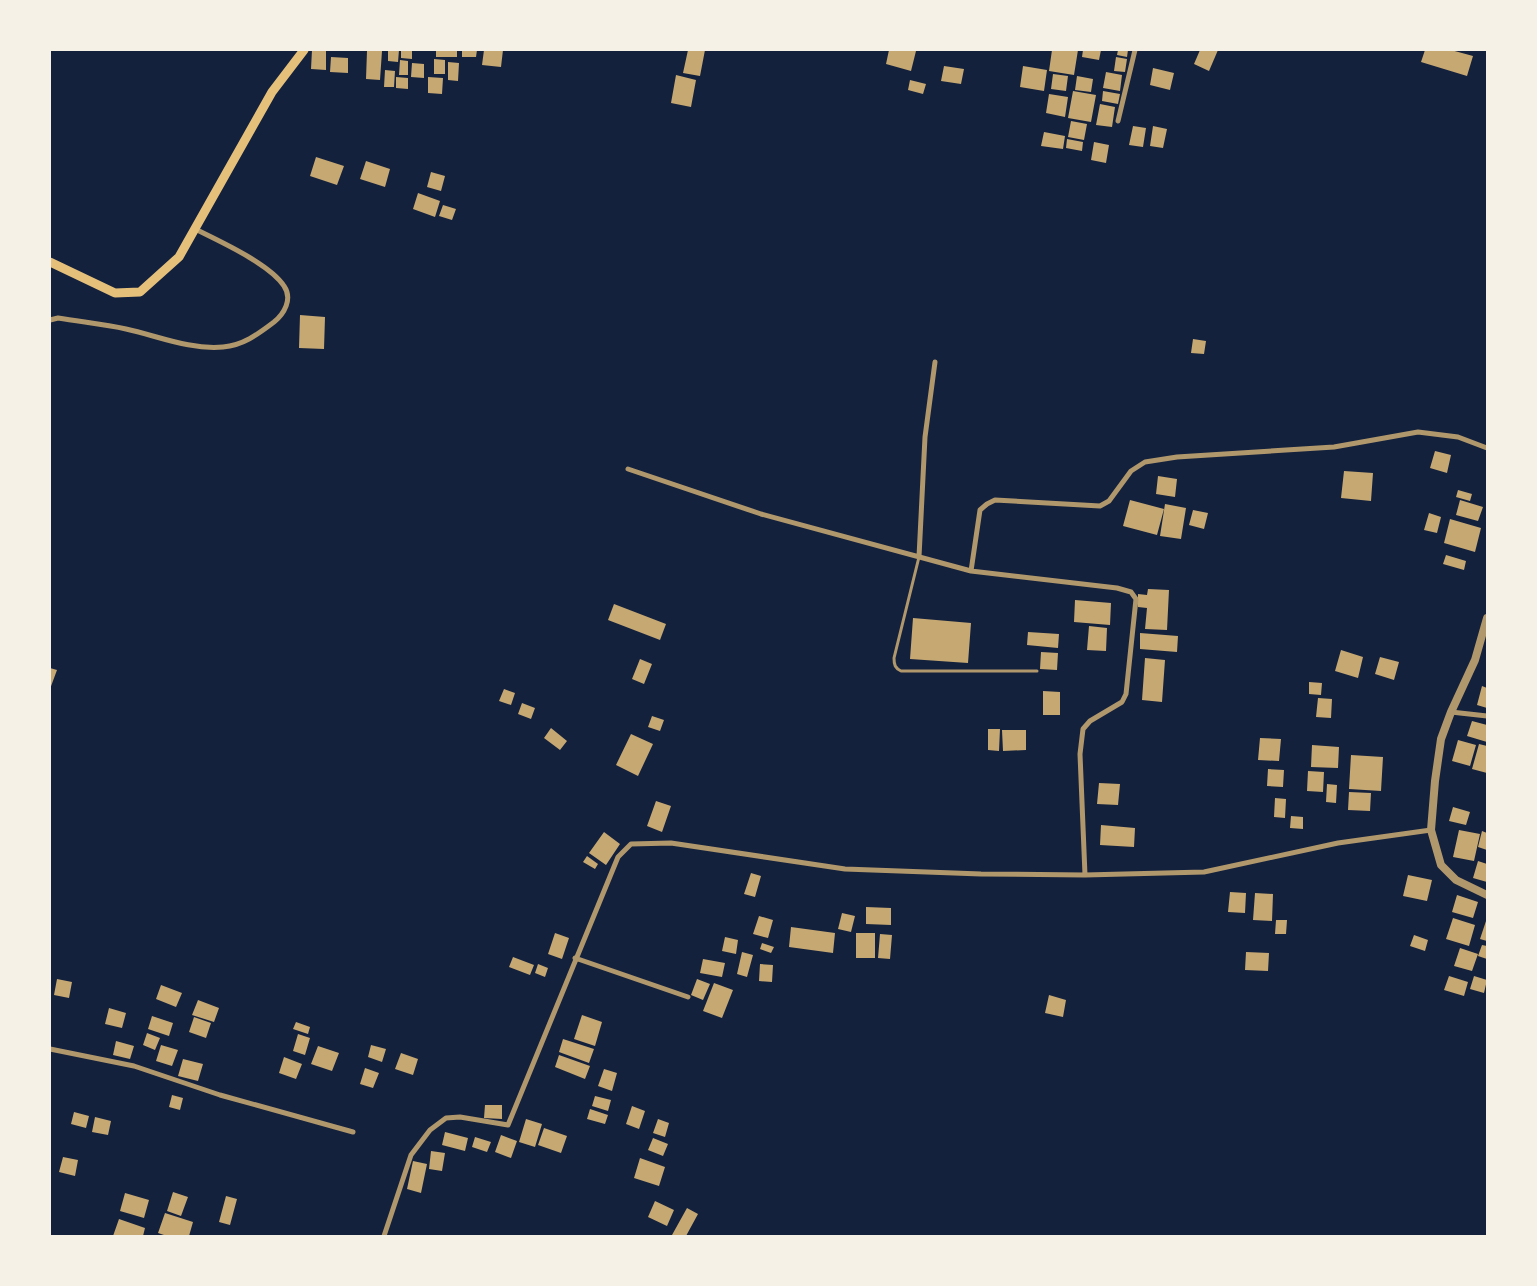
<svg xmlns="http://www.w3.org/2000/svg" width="1537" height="1286" viewBox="0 0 1537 1286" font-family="'Golos Text',sans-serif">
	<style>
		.building { fill: #c6a872 }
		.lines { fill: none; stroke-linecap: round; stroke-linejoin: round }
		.service { stroke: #b1986c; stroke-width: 3 }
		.minor { stroke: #b1986c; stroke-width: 5 }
		.tertiary { stroke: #b1986c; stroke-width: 8 }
		.secondary { stroke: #e5c07b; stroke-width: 9 }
	</style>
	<rect width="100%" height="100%" fill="#14213d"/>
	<path class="building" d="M312,50L326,51V70L311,69Z
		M388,50H399L398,62L388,61Z
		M401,50H412V59L401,58Z
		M436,50H457V57H436Z
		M462,50H477L476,57H462Z
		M484,50H503L501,67L482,65Z
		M688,50H705L700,76L683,73Z
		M889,50L916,51L911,71L886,64Z
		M1052,50H1078L1074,75L1049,71Z
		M1083,50H1101L1099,60L1082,57Z
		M1118,50H1128L1127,57L1117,55Z
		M1200,50H1218L1209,71L1194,64Z
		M1425,50H1451L1473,56L1467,76L1421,62Z
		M367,51H382L380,80L366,79Z
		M331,57L348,58V73L330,72Z
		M1116,57L1127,59L1125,72L1114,71Z
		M434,59L445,60V74H434Z
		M400,60L408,61V75H399Z
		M448,62L459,63L458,81L448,80Z
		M412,63L424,64V78L411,77Z
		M944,66L964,69L961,84L941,81Z
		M1023,66L1047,70L1044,91L1020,87Z
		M1153,68L1174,73L1170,90L1150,85Z
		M385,70L395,71L394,87H384Z
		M1106,72L1122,75L1120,91L1103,88Z
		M1053,74L1068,76L1066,91L1051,89Z
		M676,75L696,80L691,107L671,103Z
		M1077,76L1093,79L1091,92L1075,90Z
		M396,77L408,78V89L396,88Z
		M428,77L443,78L442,94L428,93Z
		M910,80L926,84L923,94L908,90Z
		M1073,91L1096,95L1091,122L1068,118Z
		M1103,91L1120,94L1118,104L1102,101Z
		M1049,94L1068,97L1065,117L1046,113Z
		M1100,104L1115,107L1112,127L1096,125Z
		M1071,121L1087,124L1084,140L1068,137Z
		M1133,126L1146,128L1143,147L1129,145Z
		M1153,126L1167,129L1163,148L1150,146Z
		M1044,132L1065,136L1063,149L1041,146Z
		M1067,139L1083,142L1082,151L1066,148Z
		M1094,142L1109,145L1106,163L1091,160Z
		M316,157L344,166L337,185L310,176Z
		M366,161L390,169L385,187L360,179Z
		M431,172L445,176L441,191L427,187Z
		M418,193L440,201L435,217L413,209Z
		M443,205L456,209L452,220L439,216Z
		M300,315L325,317L324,349L299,348Z
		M1193,339L1206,341L1204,354L1191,353Z
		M1435,451L1451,455L1447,473L1430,468Z
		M1344,471L1373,473L1371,501L1341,498Z
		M1158,476L1177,479L1175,497L1156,494Z
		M1458,490L1472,494L1470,501L1456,497Z
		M1130,500L1164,509L1157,535L1123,526Z
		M1460,500L1483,507L1478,521L1456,515Z
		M1165,504L1186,508L1181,539L1160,536Z
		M1193,510L1208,513L1204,529L1189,525Z
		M1429,513L1441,517L1437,533L1424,530Z
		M1450,519L1481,528L1475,552L1444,543Z
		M1446,555L1466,561L1464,570L1443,564Z
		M1148,589L1169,590L1167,630L1145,629L1147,608L1138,607V594L1147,595Z
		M1075,600L1111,603L1110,625L1074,622Z
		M614,604L666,624L660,640L608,620Z
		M913,618L971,623L968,663L910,659Z
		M1089,626L1107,628L1106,651L1087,650Z
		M1028,632L1059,634L1058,648L1027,645Z
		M1140,633L1178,636L1177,652L1140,649Z
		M1341,650L1363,657L1358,678L1335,671Z
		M1041,652L1058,653L1057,670L1040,669Z
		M1380,657L1399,662L1394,680L1375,674Z
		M1145,658L1165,660L1162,702L1142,700Z
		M640,659L652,664L644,684L632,679Z
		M50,668L57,670L50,689Z
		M1309,682L1322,683L1321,695L1309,694Z
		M1482,686L1487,688V708L1477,705Z
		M504,689L515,693L511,705L499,701Z
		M1043,691L1060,692V715H1043Z
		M1318,698L1332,699L1331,718L1316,717Z
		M522,703L535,708L531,719L518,714Z
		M652,716L664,720L660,731L648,727Z
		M1472,721L1487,725V742L1467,736Z
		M551,728L567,741L560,750L544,738Z
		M988,729H1000L999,751L988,750Z
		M1002,730H1026V750L1003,751Z
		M631,734L653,744L638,776L616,765Z
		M1260,738L1281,739L1279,761L1258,760Z
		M1458,740L1476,745L1470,766L1452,761Z
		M1479,744L1487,746V773L1472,769Z
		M1312,745L1339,747L1338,768L1311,767Z
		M1351,755L1383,757L1381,791L1349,789Z
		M1268,769L1284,770L1283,787L1267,786Z
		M1308,771L1324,772L1323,792L1307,791Z
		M1099,783L1120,784L1118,805L1097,804Z
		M1327,784L1337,785L1336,803L1326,802Z
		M1349,792L1371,793L1370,811L1348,810Z
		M1275,798L1286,799L1285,818L1274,817Z
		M656,801L671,806L662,832L647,826Z
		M1453,807L1470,812L1466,825L1449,821Z
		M1291,816L1303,817V829L1290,828Z
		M1101,825L1135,828L1134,847L1100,845Z
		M1459,830L1480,834L1474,861L1453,857Z
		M1482,831L1487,833V850L1478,847Z
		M604,832L620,844L606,865L589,853Z
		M587,856L598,864L595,869L583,862Z
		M1478,861L1487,864V882L1473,878Z
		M751,873L761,876L755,897L744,894Z
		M1408,875L1432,880L1427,901L1403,896Z
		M1230,892L1246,893L1245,913L1228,912Z
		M1255,893L1273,894L1272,921L1253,920Z
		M1457,895L1478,902L1473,918L1452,912Z
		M866,907L891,908V925L866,924Z
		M842,913L855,916L851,932L838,929Z
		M759,916L773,920L768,938L753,934Z
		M1453,918L1475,925L1469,946L1446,939Z
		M1487,918V941L1480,939Z
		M1276,920H1287L1286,934H1275Z
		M791,927L835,933L833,953L789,947Z
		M555,933L569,938L562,959L548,954Z
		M856,933H875V958H856Z
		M880,934L892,935L890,959L878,958Z
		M1414,935L1428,940L1425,951L1410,946Z
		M725,937L738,940L736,954L722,951Z
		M762,943L774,947L771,953L760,949Z
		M1482,945L1487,946V959L1478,956Z
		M1460,948L1478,954L1472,971L1454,966Z
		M742,952L753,955L747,977L737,974Z
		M1246,952L1269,953L1268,971L1245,970Z
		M513,957L534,965L530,975L509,967Z
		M703,959L725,963L722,977L700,973Z
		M538,964L548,968L545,977L535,973Z
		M760,964L773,965L772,982L759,981Z
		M1449,976L1468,982L1464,996L1444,990Z
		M1474,976L1487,980L1484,993L1470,989Z
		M57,979L72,982L69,998L54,995Z
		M697,979L710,984L703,1000L691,995Z
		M714,983L733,990L722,1018L703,1011Z
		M161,985L182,993L176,1007L156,999Z
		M1049,995L1066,1000L1063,1017L1045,1013Z
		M198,1000L219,1008L214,1022L192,1015Z
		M109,1008L126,1013L122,1028L105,1024Z
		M582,1015L602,1022L595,1046L574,1039Z
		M152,1016L173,1023L169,1036L148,1029Z
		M194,1017L211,1023L206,1038L189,1032Z
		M296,1022L310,1027L308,1034L293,1029Z
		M147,1033L160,1038L155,1050L143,1045Z
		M298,1034L310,1038L305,1055L293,1051Z
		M563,1039L594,1049L589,1063L559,1052Z
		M116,1041L134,1046L130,1059L113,1055Z
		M161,1045L178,1050L172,1066L156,1061Z
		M371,1045L386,1049L382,1062L368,1057Z
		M318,1046L339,1053L332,1071L311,1064Z
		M401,1053L418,1059L413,1075L395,1069Z
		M559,1055L590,1066L585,1079L555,1067Z
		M284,1057L302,1064L296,1079L279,1073Z
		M183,1059L203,1064L198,1081L178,1076Z
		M365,1068L379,1073L373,1088L360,1084Z
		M604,1069L617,1073L612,1091L598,1086Z
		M172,1095L183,1098L180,1110L169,1107Z
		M595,1096L611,1100L608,1111L592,1106Z
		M485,1105H502V1119L484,1118Z
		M632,1106L645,1111L639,1129L626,1124Z
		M590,1109L608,1115L605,1124L587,1119Z
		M74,1112L89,1116L86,1128L71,1124Z
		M95,1117L111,1121L108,1135L92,1132Z
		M526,1119L542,1124L535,1147L519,1142Z
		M658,1119L669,1123L665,1137L653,1133Z
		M544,1128L567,1136L561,1153L538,1145Z
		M445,1132L468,1138L465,1151L442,1145Z
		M501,1135L517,1141L511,1158L495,1152Z
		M475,1137L491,1142L487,1152L472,1147Z
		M653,1138L668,1144L663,1156L648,1150Z
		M431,1151L445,1153L442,1171L429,1169Z
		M63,1157L78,1160L75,1176L59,1172Z
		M640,1158L665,1167L659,1186L634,1178Z
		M413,1161L427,1164L421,1193L407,1189Z
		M173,1192L188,1197L181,1216L167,1211Z
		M125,1193L149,1200L144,1218L120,1211Z
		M226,1196L237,1199L230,1225L219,1222Z
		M655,1201L674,1210L667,1226L648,1217Z
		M687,1208L698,1214L686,1236H674L672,1235Z
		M165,1213L193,1222L189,1236H167L158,1233Z
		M119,1219L145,1228L143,1236H113Z"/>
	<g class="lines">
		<path class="service" d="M919,557L894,658C894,665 895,668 901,671H1037"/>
		<path class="minor" d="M1118,121L1135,50
			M50,320L58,318C81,322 104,324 126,329C158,336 190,350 223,347C244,345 258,334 274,322C284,314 293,299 284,286C270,264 219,241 195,229
			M628,469L761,514L971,571L1117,588L1131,592L1136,599L1126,694L1122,702L1090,721L1083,729L1080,754L1085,875
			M919,557L925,437L935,362
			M971,571L980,510L987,504L995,500L1100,506L1109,501L1131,471L1145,462L1177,457L1334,447L1418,432L1458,437L1487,448
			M1451,712L1487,716
			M575,958L688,997
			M50,1049L134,1066L220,1095L353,1132
			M384,1236L411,1155L430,1130L446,1118L460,1117L508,1125L618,857L631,844L671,843L845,869L981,874L1085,875L1204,872L1338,843L1431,830"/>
		<path class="tertiary" d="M1487,618L1475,660L1451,712L1441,739L1435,781L1431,830L1441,865L1456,880L1487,895"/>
		<path class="secondary" d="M50,262L115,293L140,292L179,257L272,92L304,50"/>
	</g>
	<rect width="1537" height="1286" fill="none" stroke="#f6f1e7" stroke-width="102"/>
</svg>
